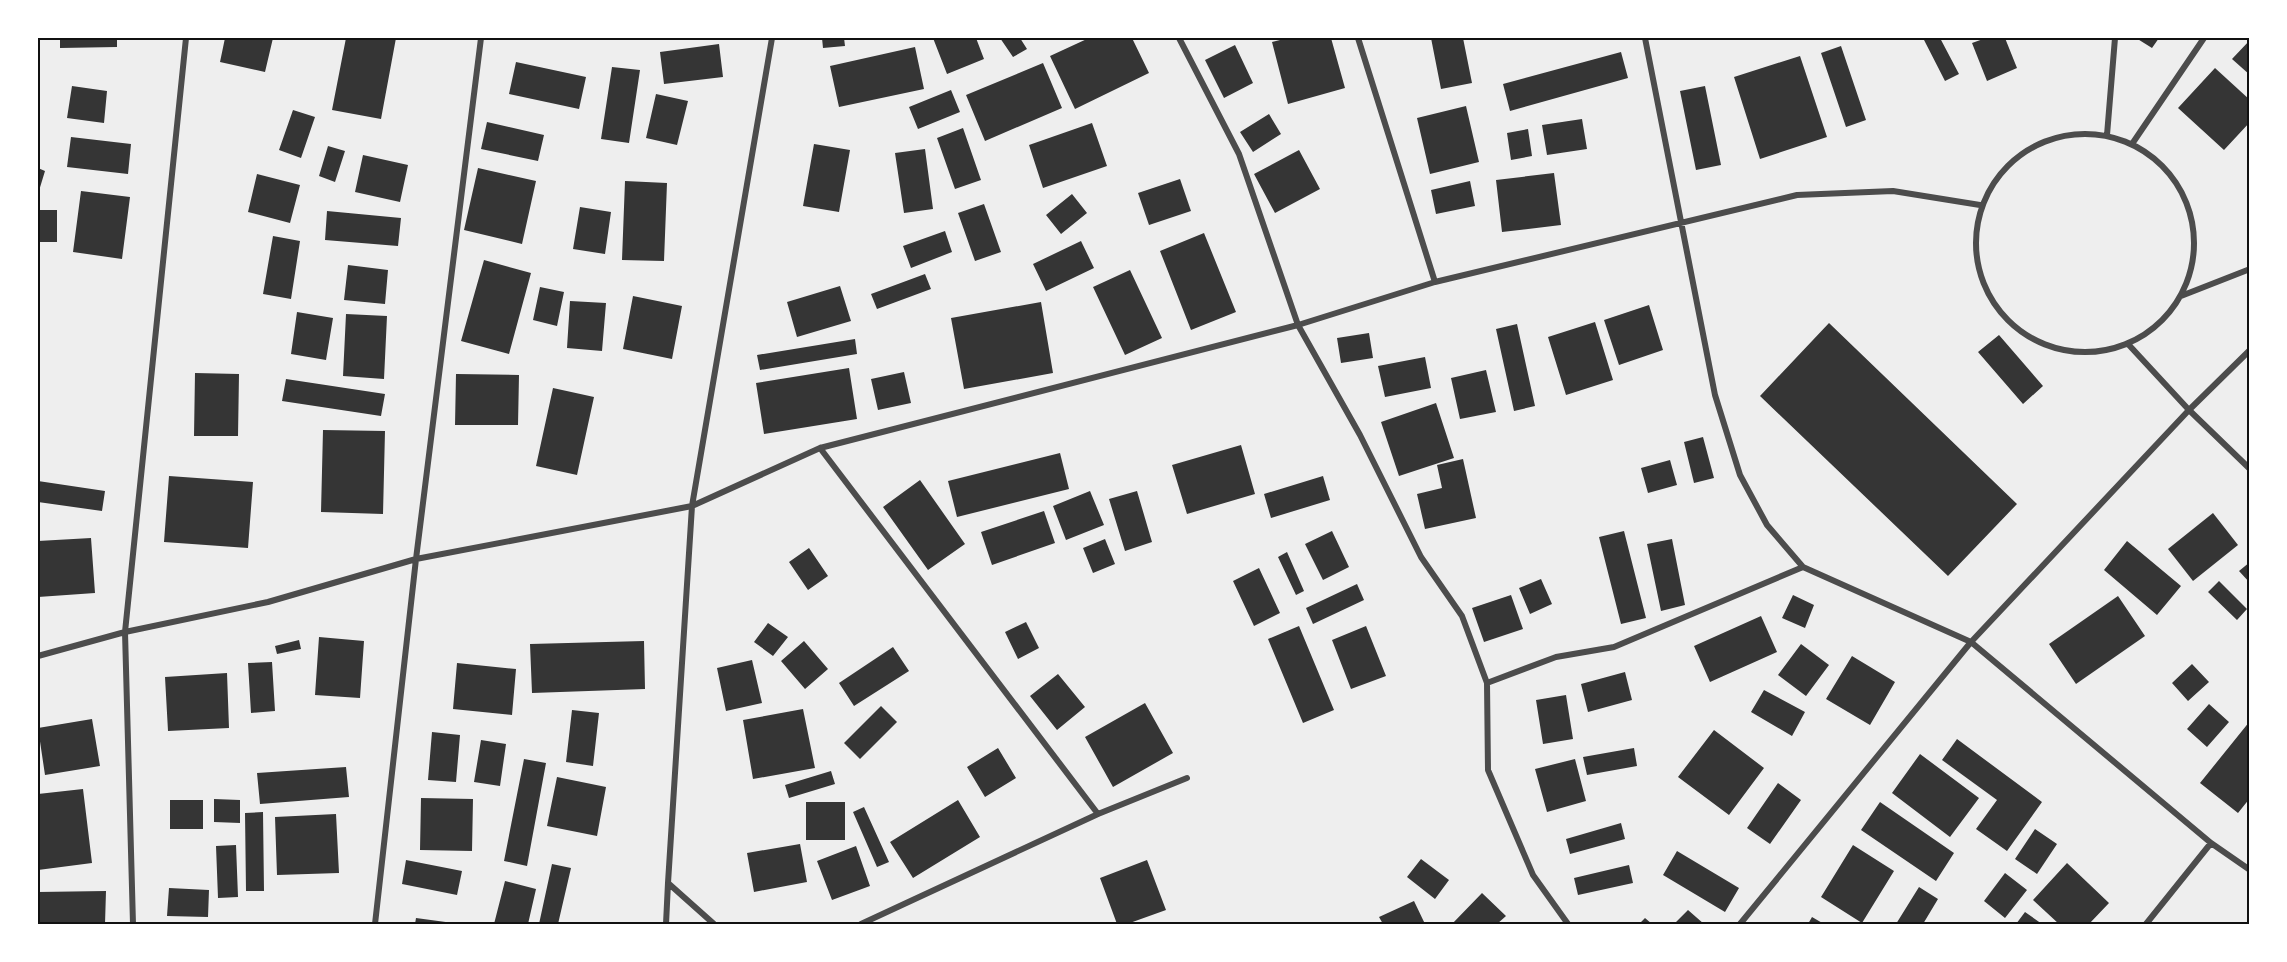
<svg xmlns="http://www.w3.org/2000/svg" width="2287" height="962" viewBox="0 0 2287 962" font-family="Lato,sans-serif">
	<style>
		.green { fill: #eee }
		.building { fill: #353535 }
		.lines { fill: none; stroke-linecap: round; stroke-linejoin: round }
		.minor { stroke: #4c4c4c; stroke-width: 6 }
		.neatline { fill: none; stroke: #111; stroke-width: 2 }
	</style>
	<rect width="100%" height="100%" fill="#fff"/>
	<path class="green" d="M38,38H2249V924H38Z"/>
	<path class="building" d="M60,38H117V47L60,48Z
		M225,38H273L265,72L220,62Z
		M346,38H396L381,119L332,110Z
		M822,38H844L845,46L823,48Z
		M933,38H976L984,59L947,74Z
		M1000,38H1020L1027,49L1013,57Z
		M1089,38H1132L1149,73L1075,109L1050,56Z
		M1288,38H1331L1345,88L1288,104L1272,42Z
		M1431,38H1463L1472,83L1441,89Z
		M1923,38H1940L1959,74L1945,81Z
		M1986,38H2005L2017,68L1987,81L1972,43Z
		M2136,38H2159L2152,48Z
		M2250,40V75L2232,59Z
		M719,44L723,77L664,84L660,52Z
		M1235,45L1253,83L1224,98L1205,60Z
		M1841,46L1866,120L1846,127L1821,53Z
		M915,47L924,89L839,107L830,66Z
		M1621,52L1628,78L1510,111L1503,84Z
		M1800,56L1827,137L1760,159L1734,77Z
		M516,62L586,77L579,109L509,94Z
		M1043,63L1062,108L985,141L966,95Z
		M612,67L640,70L629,143L601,139Z
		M2215,68L2250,100V122L2224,150L2178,108Z
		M72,86L107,91L104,123L67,118Z
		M1705,86L1721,165L1696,170L1680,91Z
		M951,90L960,112L918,129L909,107Z
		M656,94L688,101L677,145L646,138Z
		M1466,106L1479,162L1430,174L1417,118Z
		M293,110L315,117L301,158L279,150Z
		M1269,114L1281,134L1253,152L1240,132Z
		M1582,119L1587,149L1547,155L1542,125Z
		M487,122L544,135L538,161L481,149Z
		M1092,123L1107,166L1043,188L1029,145Z
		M963,128L981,180L955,189L937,138Z
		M1528,129L1532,156L1511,160L1507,133Z
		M71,137L131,144L128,174L67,167Z
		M814,144L850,150L839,212L803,206Z
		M328,146L345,151L335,182L319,176Z
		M925,149L933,209L904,213L895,153Z
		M1299,150L1320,189L1275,213L1254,174Z
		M363,155L408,165L400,202L355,192Z
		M38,168L45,171L38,194Z
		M478,168L536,181L522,244L464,230Z
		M1554,173L1561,225L1502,232L1496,180Z
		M257,174L300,185L290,223L248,212Z
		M1180,179L1191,211L1149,225L1138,193Z
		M625,181L667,183L664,261L622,260Z
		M1470,181L1475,206L1436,214L1431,190Z
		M81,191L130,197L122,259L73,252Z
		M1072,194L1087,213L1061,234L1046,215Z
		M984,204L1001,252L975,261L958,213Z
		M580,207L611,212L605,254L573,249Z
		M38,210H57V242H38Z
		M327,211L401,218L398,246L325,240Z
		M945,231L952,252L911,268L903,246Z
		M1204,233L1236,312L1191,330L1160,251Z
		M273,236L300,241L291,299L263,294Z
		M1081,241L1094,268L1046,291L1033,264Z
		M484,260L531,273L509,354L461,341Z
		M348,265L388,270L385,304L344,300Z
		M1130,270L1162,338L1125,355L1093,287Z
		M925,274L931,289L877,309L871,294Z
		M840,286L851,321L797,337L787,302Z
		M540,287L564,292L557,326L533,320Z
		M633,296L682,306L672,359L623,349Z
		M570,301L606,303L602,351L567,348Z
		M1041,302L1053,373L964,389L951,318Z
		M1649,305L1663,350L1619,365L1604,320Z
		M297,312L333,318L326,360L291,354Z
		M346,314L387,316L384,379L343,376Z
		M1595,322L1613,380L1566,395L1548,337Z
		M1829,323L2017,504L1948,576L1760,396Z
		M1517,324L1535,406L1514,411L1496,329Z
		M1369,333L1373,358L1341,363L1337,338Z
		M1999,335L2043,386L2023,404L1978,352Z
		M855,339L857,354L760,370L757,355Z
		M1425,357L1431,388L1385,397L1378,366Z
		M849,368L857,419L764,434L756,383Z
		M1486,370L1496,412L1460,419L1451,378Z
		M904,372L911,403L878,410L871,379Z
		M195,373L239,374L238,436H194Z
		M456,374L519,375L518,425H455Z
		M286,379L385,394L381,416L282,401Z
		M553,388L594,397L577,475L536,466Z
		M1436,403L1454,458L1399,476L1381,422Z
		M323,430L385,431L383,514L321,512Z
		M1703,437L1714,478L1694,483L1684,442Z
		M1241,445L1255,494L1187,514L1172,465Z
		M1060,453L1069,489L957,517L948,481Z
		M1463,459L1476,518L1425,529L1417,494L1442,488L1437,465Z
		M1670,460L1677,485L1648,493L1641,468Z
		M169,476L253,482L248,548L164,542Z
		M1323,476L1330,500L1271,518L1264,494Z
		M920,480L965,544L928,570L883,507Z
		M38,481L105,491L102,511L38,502Z
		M1090,491L1104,525L1066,540L1053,506Z
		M1137,491L1152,542L1125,551L1109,499Z
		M1044,511L1055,543L992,565L981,532Z
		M2213,513L2238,545L2193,581L2168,549Z
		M1332,531L1349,567L1323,580L1305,544Z
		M1624,531L1646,618L1621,624L1599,537Z
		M91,538L95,593L38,597V541Z
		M1105,539L1115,564L1093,573L1083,548Z
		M1672,539L1685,605L1661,611L1647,544Z
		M2127,541L2181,586L2157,615L2104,570Z
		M809,548L828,576L808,590L789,562Z
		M1287,552L1304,591L1296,595L1278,557Z
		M2250,562V583L2239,571Z
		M1259,568L1280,613L1254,626L1233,581Z
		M1541,579L1552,604L1530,614L1519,588Z
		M2219,581L2247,609L2237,620L2208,592Z
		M1357,584L1364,600L1313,624L1306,608Z
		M1511,595L1523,629L1484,642L1472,608Z
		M1793,595L1814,605L1805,628L1782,618Z
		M2118,596L2145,636L2076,684L2049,644Z
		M1761,616L1777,652L1710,682L1694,646Z
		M1026,622L1039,648L1018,659L1005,632Z
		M768,623L788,637L773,656L754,642Z
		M1299,626L1334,710L1303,723L1268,639Z
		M1366,626L1386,676L1351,689L1332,640Z
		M319,637L364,641L360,698L315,695Z
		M299,640L301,649L277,654L275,646Z
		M644,641L645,689L532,693L530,644Z
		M804,641L828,669L805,689L781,661Z
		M1801,644L1829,665L1806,696L1778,675Z
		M893,647L909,671L854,706L839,683Z
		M1852,656L1895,682L1870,725L1826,699Z
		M752,660L762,703L726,711L717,668Z
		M272,662L275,711L251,713L248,663Z
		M457,663L516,669L512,715L453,709Z
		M2192,664L2209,682L2188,701L2172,683Z
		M1625,672L1632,700L1588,712L1581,684Z
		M227,673L229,728L168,731L165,677Z
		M1058,674L1085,707L1057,730L1030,696Z
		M1764,690L1805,712L1792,736L1751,712Z
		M1566,695L1573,739L1543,744L1536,700Z
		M1145,703L1173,753L1113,787L1085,737Z
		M2209,704L2229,722L2207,747L2187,729Z
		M881,706L897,722L860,759L844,743Z
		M803,709L815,768L753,779L743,720Z
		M572,710L599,713L593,766L566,762Z
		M92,719L100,766L45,775L38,728Z
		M2250,721V798L2238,813L2200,783Z
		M1714,730L1764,768L1729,815L1678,777Z
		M432,732L460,735L456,782L428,780Z
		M1957,739L2042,802L2007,851L1976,829L1997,800L1942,760Z
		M481,740L506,744L500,786L474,782Z
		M998,748L1016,778L985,797L967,767Z
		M1634,748L1637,766L1587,775L1583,757Z
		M1920,754L1979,798L1950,837L1892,793Z
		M524,759L546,763L527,866L504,861Z
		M1575,759L1586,801L1547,812L1535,769Z
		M346,767L349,797L260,804L257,773Z
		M831,771L835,784L789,798L785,785Z
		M557,777L606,787L597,836L547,826Z
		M1778,783L1801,800L1770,844L1747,828Z
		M83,789L92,863L38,870V794Z
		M421,798L473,799L472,851L420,850Z
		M214,799L240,800V823L214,822Z
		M170,800H203V829H170Z
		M958,800L980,837L913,878L890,842Z
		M806,802H845V840H806Z
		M1880,802L1954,853L1936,881L1861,830Z
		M864,807L889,862L877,867L853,812Z
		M263,812L264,891H246L245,813Z
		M336,814L339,873L277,875L275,817Z
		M1621,823L1625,839L1570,854L1566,839Z
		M2035,829L2057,844L2037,874L2015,859Z
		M800,844L807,882L754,892L747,853Z
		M236,845L238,897L218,898L216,846Z
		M1853,845L1894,871L1862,923L1821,897Z
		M856,846L870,886L832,900L817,861Z
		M1677,851L1739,888L1725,912L1663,875Z
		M1421,859L1449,880L1435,899L1407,877Z
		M406,860L462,871L457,895L402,884Z
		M1147,860L1166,910L1127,924H1117L1100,878Z
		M2067,863L2109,903L2089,924H2059L2033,900Z
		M552,864L571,868L558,924H539Z
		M1629,865L1633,883L1578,895L1574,878Z
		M2005,873L2027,890L2005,918L1984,901Z
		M505,881L536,889L528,924H494Z
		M1919,887L1938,899L1923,924H1896Z
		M169,888L209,890L208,917L167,916Z
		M106,891L105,924H38V892Z
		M1482,893L1506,916L1497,924H1452Z
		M1414,901L1425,924H1383L1379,917Z
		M1688,910L1704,924H1674Z
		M2025,912L2042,924H2016Z
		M1812,917L1824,924H1808Z
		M416,918L453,923V924H415Z
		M1645,918L1652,924H1639Z"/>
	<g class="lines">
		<path class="minor" d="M1179,38L1239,154L1298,325L1360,435L1421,557L1462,616L1487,683L1488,770L1533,875L1568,924
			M1358,38L1435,282
			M1645,38L1715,395L1740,475L1767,525L1803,567L1971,642L2211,843L2250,870
			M1976 243a109 109 0 1 1 218 0a109 109 0 1 1-218 0Z
			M2107,135L2115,38
			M2132,144L2204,38
			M2181,296L2250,269
			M2128,344L2189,410L2250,469
			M820,448L1098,814
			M38,656L125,632L268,602L416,559L692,506L820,448L1298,325L1435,282L1797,195L1893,191L1980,205
			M1487,683L1556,657L1614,647L1803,567
			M133,924L125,632L186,38
			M375,924L416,559L481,38
			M666,924L668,883
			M714,924L668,883L692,506L772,38
			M861,924L1098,814L1187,778
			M1740,924L1971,642L2189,410L2250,350
			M2146,924L2211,843"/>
	</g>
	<rect width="2287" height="962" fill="none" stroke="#ffffff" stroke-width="78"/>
	<rect x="39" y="39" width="2209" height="884" class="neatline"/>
</svg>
